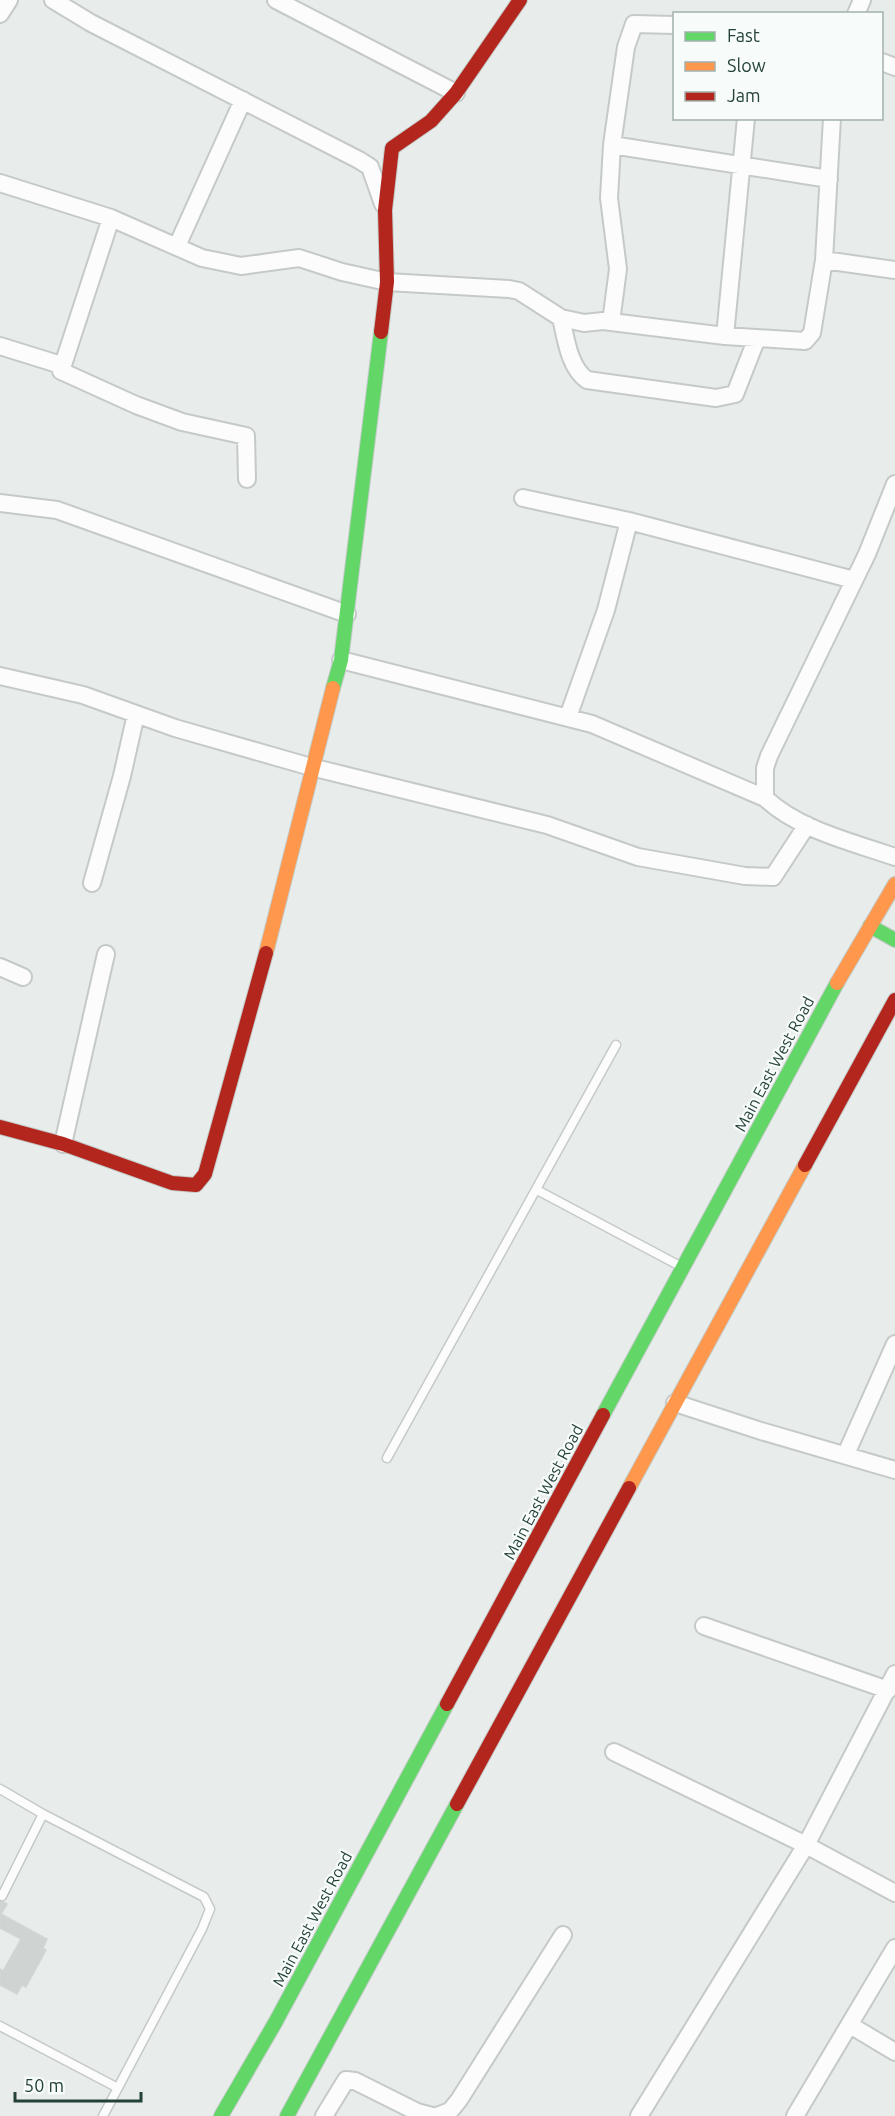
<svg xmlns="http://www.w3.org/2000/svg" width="895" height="2116" viewBox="0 0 895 2116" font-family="Ubuntu,sans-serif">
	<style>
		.building { fill: #cfd4d2; stroke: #d1d6d4; stroke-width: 1.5 }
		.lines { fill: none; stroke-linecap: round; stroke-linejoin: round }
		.lane-casing { stroke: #c5cac8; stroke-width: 11 }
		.street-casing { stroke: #c5cac8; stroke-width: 20 }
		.fast-casing { stroke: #c3cbc8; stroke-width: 16 }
		.slow-casing { stroke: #c3cbc8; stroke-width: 16 }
		.jam-casing { stroke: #c3cbc8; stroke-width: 16 }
		.lane { stroke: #fcfcfc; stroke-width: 8 }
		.street { stroke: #fcfcfc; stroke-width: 16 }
		.fast { stroke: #63d668; stroke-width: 14 }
		.slow { stroke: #ff974d; stroke-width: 14 }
		.jam { stroke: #b3261e; stroke-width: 14 }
		.labels { text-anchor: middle; stroke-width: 4.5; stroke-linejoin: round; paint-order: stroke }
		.street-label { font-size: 16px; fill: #24423a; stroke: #f7fbf9 }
	</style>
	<rect width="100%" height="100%" fill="#e8edeb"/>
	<path class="building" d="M0,1900L7,1904L1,1914L47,1939L43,1948L46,1950L26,1987L22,1985L17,1994L0,1985V1969L3,1971L21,1939L0,1928Z"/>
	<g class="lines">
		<defs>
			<path id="lane" d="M537,1190L680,1266
				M387,1458L616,1045
				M0,1789L43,1814L204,1897L210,1909L202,1929L103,2116
				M2,1896L43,1814
				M0,2026L118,2088"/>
			<path id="street" d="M53,0L91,23L359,160L370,167L383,204
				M276,0L456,93
				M0,14L9,0
				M856,14L862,0
				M882,62L895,67
				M612,145L829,179
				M0,183L111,218L202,258L241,266L299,258L342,272L387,282L509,289L519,291L561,318L584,323L603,321L725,336L805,341L812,333L824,260L832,118
				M111,218L61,371L136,405L182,422L246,436L247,479
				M177,246L243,100
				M824,260L895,270
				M561,318C566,339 569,367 587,380L716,398L735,394L757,338
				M611,322L618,269L609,198L612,145L626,47L634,24L674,25
				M725,336L746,118
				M0,346L61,365
				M523,498L629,521L854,580
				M0,503L57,510L347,614
				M341,660L592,724L765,798C799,830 852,842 895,857
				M0,676L83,695L175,728L311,767L547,825L638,857L745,876L773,877L807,825
				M568,717L606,610L629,521
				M765,798V768L769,756L867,554L895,484
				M92,883L122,776L136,714
				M0,967L23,977
				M63,1144L106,954
				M675,1403L761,1431L895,1470
				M846,1454L895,1344
				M704,1626L888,1690
				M614,1752L806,1845L895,1893
				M850,2025L895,2052
				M324,2116L346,2080L355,2081L417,2112L432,2116
				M437,2116L450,2111L459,2100L563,1935
				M639,2116L806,1845L895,1674
				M795,2116L895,1948"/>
			<path id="fast" d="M333,688L341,660L381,332
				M870,926L895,940
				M603,1415L837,983
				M221,2116L275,2023L447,1704
				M287,2116L457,1804"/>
			<path id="slow" d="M266,953L333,688
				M837,983L895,884
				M629,1488L805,1165"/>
			<path id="jam" d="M381,332L387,282L385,210L392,148L431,121L456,93L520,0
				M0,1127L63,1144L172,1183L196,1185L205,1174L266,953
				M805,1165L895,1000
				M447,1704L603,1415
				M457,1804L629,1488"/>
		</defs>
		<use href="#lane" class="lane-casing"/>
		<use href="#street" class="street-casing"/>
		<use href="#fast" class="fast-casing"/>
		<use href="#slow" class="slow-casing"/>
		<use href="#jam" class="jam-casing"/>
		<use href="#lane" class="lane"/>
		<use href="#street" class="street"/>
		<use href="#fast" class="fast"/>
		<use href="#slow" class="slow"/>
		<use href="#jam" class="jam"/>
	</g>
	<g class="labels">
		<g class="street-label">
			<text transform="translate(774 1064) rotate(-62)" y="6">Main East West Road</text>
			<text transform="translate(543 1492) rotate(-62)" y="6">Main East West Road</text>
			<text transform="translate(312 1919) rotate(-62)" y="6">Main East West Road</text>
		</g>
	</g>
	<rect x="673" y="12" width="210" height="108" fill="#f7fbf9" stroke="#a3b1ad" stroke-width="1.5"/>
	<rect x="685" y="32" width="30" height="9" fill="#63d668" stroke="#a3b1ad" stroke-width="1.5"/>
	<text x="727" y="42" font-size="18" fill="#24423a">Fast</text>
	<rect x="685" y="62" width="30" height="9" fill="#ff974d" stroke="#a3b1ad" stroke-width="1.5"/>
	<text x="727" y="72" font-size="18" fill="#24423a">Slow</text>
	<rect x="685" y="92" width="30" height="9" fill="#b3261e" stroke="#a3b1ad" stroke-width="1.5"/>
	<text x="727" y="102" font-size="18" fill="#24423a">Jam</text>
	<path d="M15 2092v9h126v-9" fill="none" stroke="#24423a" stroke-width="3"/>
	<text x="24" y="2092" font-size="18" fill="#24423a" stroke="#f7fbf9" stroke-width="4.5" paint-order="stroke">50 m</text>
</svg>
